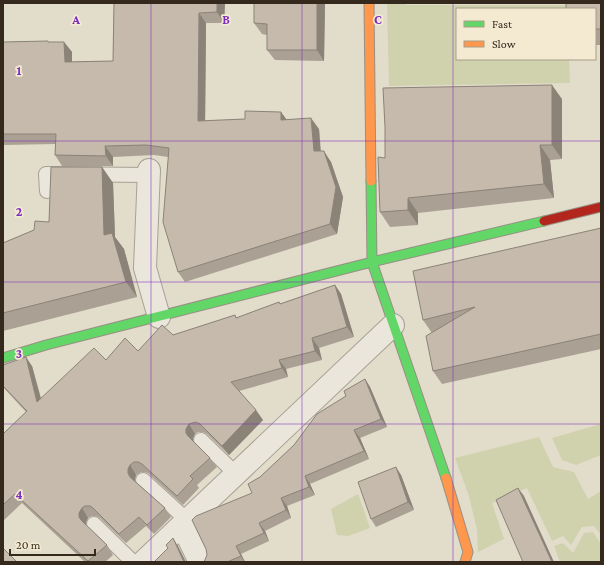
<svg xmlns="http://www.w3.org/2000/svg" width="604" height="565" viewBox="0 0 604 565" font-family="'Crimson Pro',serif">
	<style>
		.green { fill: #d0d2ae }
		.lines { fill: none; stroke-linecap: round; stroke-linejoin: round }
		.lane-casing { stroke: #a7a195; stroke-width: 16 }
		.street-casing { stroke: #a7a195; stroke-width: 24 }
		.fast-casing { stroke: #979084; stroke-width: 11 }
		.slow-casing { stroke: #979084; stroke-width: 11 }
		.jam-casing { stroke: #979084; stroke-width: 11 }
		.lane { stroke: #eae6dc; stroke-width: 14 }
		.street { stroke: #eae6dc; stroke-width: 22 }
		.fast { stroke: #63d668; stroke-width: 9 }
		.slow { stroke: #ff974d; stroke-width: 9 }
		.jam { stroke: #b3261e; stroke-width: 9 }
		.wall { fill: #aaa094 }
		.shaded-wall { fill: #8b8278 }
		.building { fill: #c6baac; stroke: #8b8278 }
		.grid { fill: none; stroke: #7b2cbf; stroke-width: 1; stroke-opacity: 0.55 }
		.grid-label { font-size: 13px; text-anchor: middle; font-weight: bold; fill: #7b2cbf; stroke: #f4ead1; stroke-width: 3.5; stroke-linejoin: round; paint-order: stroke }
	</style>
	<rect width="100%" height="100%" fill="#e2dccb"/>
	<path class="green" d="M387,3H405L406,5H567V9H457V59H569L570,83L389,86Z
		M601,424V455L576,465L562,460L552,438Z
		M539,437L553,467L574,472L588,499L601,491V535L594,526L582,527L571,545L563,536L552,541L527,488L492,503L504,539L478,552L477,530L469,496L455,458Z
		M358,494L370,528L348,536L337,535L331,509Z
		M593,532L601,544V562H560L554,546L563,543L573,553L584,533Z"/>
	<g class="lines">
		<defs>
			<path id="lane" d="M47,191L46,174L149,175
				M201,440L236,474
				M143,480L187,520
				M94,524L133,562"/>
			<path id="street" d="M149,170L145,268L159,317
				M182,525L200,562
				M143,562L393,325"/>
			<path id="fast" d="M371,181L372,262L446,478
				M3,358L46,345L372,262L544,221"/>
			<path id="slow" d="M369,3L371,181
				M446,478L468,552L465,562"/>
			<path id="jam" d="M544,221L601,207"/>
		</defs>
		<use href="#lane" class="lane-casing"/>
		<use href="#street" class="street-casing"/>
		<use href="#fast" class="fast-casing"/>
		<use href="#slow" class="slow-casing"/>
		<use href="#jam" class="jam-casing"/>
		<use href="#lane" class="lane"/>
		<use href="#street" class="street"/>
		<use href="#fast" class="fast"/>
		<use href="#slow" class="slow"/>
		<use href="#jam" class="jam"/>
	</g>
	<path class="wall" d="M114,3H225L224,23H206L205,121L245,119L281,112L286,119L319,129L321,151L331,162L343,197L337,234L185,282L178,272L168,157L154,155L113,157V166H62L55,155V144L3,145V42H64L72,52V62L113,61Z
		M325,3L324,61L275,60L267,50V35L262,34L254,23Z
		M601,3V45H595V9Z
		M562,99V159L550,160L554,198L418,213V225L390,227L380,212L385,158Z
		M102,167L113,183L115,237L124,249L137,297L3,331V243L34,230L49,222Z
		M601,228V349L442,384L433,371L432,333L423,320Z
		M335,285L341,294L354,337L319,348L322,360L286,369L288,377L239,391L263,420L229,455L207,434L203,432H198L195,434L193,438V441L210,458L217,467L197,485L199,488L183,505L148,473L144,472H141L136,475L135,479V481L165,508L171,517L154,534L146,526L126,543L100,518L96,516H92L88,518L86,522V525L107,545L113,555L105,562H85L22,503L3,521V434L26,412L3,387V365L32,366L41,398L106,360L138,351L173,335L235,315L236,318L279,302L280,304Z
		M365,379L370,387L387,427L360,438L369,459L310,484L315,495L287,506L291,518L265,531L269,541L241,554L245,562H204L252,493L260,477Z
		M401,475L414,510L376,527L371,519Z"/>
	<path class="shaded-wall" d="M217,3H225L224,23L217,12Z
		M317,3H325L324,61L317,50Z
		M199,13L206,23L205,132L198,121Z
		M64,42L72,52V72L65,62Z
		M552,85L562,99V159L552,145Z
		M281,112L289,123L281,120Z
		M311,118L319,129L321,161L314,151Z
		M540,145L550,160L554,198L544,184Z
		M105,146L113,157V166L106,156Z
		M324,151L331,162L343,197L337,234L330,224Z
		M102,167L113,183L115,237L124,249L137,297L126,282L104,235Z
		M408,198L418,213V225L408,210Z
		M335,285L341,294L354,337L347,327Z
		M312,338L319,348L322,360L315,351Z
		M26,357L32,366L44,411L37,402Z
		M279,360L286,369L288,377L282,368Z
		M365,379L370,387L387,427L381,419Z
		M256,410L263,420L229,455L222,446Z
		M189,424L195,434L193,438V443L186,433V429Z
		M354,430L360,438L369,459L364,451Z
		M130,465L136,475L135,479V482L137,486L128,473V469Z
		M396,467L401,475L414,510L408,502Z
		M305,476L310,484L315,495L309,487Z
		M518,488L524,496L554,562H552Z
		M281,498L287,506L291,518L286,510Z
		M82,508L88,518L86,522V527L79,517V513Z
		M259,523L265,531L269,541L264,533Z
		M173,538L178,546L186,562H185L183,560Z
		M236,546L241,554L245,562H244Z"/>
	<path class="building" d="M114,3H217V12L199,13L198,121L245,119V111L281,112V120L311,118L314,151H324L336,187L330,224L178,272L163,222L169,148L146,145L105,146L106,156L55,155L56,134H3V42L48,41V42H64L65,62L113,61Z
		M254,3H317V50H267V24L254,23Z
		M566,3H601V29H595V9H566Z
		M552,85V145H540L544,184L408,198V210L380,212L378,157L385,158V127L383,88Z
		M51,167H102L104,235L112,233L126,282L3,313V243L34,230L35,221L49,222Z
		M601,228V334L433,371L426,336L475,307L423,320L413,271Z
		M335,285L347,327L312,338L315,351L279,360L282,368L231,382L256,410L222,446L200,424L196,422L192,423L189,424L186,429V433L188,436L210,458L190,476L193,479L177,496L142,464L138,462H134L130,465L128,469V473L130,477L165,508L147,525L139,517L119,534L93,508L90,506H85L82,508L79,513V517L81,520L107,545L88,561L15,494L3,505V434L27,411L3,386V365L26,357L37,402L94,348L106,360L125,338L138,351L162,325L173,335L235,315L236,318L279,302L280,304Z
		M365,379L381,419L354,430L364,451L305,476L309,487L281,498L286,510L259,523L264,533L236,546L241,556L227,562H204L207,555L206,549L192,520L196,516L252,493L248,484L260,477L294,445L317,414L346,396L344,391Z
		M396,467L408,502L371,519L358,482Z
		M518,488L552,562H523L496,500Z
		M173,538L183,560L185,562H154L168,548L166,545Z
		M3,548L17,562H3Z"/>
	<path class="grid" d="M151,3V562M302,3V562M453,3V562M3,141H601M3,282H601M3,424H601"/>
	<g class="grid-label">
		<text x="76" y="24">A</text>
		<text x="226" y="24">B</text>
		<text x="378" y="24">C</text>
		<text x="19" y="75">1</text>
		<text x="19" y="216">2</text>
		<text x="19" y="358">3</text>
		<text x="19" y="499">4</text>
	</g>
	<rect width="604" height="565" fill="none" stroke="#35291d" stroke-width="8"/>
	<rect x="456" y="8" width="140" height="52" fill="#f4ead1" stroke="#a89d89"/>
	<rect x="464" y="21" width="20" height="6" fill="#63d668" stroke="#a89d89"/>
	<text x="492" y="28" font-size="12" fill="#35291d">Fast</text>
	<rect x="464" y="41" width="20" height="6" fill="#ff974d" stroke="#a89d89"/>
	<text x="492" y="48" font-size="12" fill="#35291d">Slow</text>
	<path d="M10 549v6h85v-6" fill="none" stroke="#35291d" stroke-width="2"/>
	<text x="16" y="549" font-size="12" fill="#35291d" stroke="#f4ead1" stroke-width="3" paint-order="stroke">20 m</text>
</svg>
